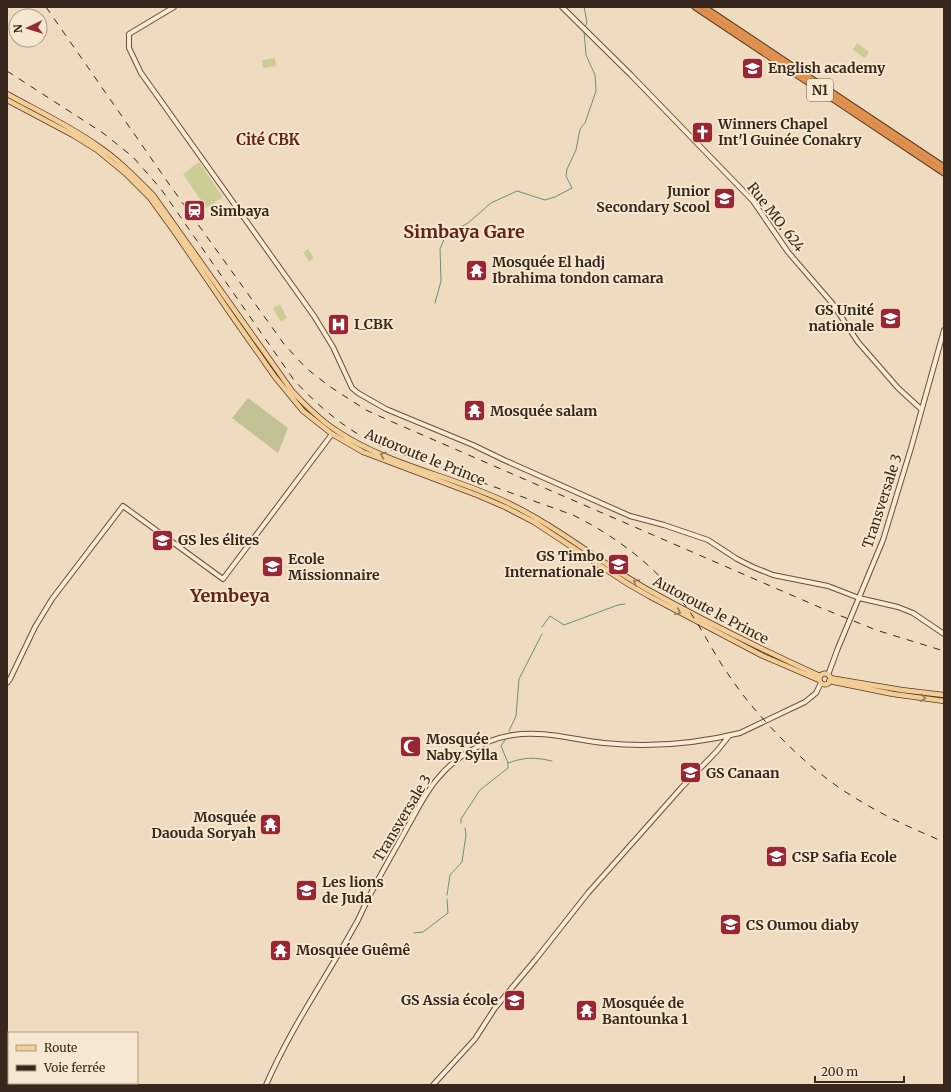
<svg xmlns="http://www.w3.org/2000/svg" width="951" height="1092" viewBox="0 0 951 1092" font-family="Merriweather,serif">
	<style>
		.green { fill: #cccd94 }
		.cemetery { fill: #c1c193 }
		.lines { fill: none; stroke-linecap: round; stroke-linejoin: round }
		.stream { stroke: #6a8f82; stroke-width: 1 }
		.secondary-casing { stroke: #6a4e3b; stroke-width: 6 }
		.primary-casing { stroke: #563b2c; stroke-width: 6 }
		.highway-casing { stroke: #563b2c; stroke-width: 7 }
		.secondary { stroke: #f9ead3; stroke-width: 4 }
		.primary { stroke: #f3cd96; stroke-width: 4.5 }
		.highway { stroke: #e1914e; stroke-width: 5 }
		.rail { stroke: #37271c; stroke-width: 1; stroke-dasharray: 7 7; stroke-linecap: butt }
		.oneway { stroke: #957a59 }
		.labels { text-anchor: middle; stroke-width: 4; stroke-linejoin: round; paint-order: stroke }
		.shield { fill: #f6e7d0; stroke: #706152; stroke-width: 1 }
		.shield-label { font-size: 13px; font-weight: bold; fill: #37271c }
		.poi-label { font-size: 14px; font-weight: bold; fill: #37271c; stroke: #f6e7d0; text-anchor: start }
		.street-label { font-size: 14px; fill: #37271c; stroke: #f6e7d0 }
		.neighbourhood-label { font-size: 15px; font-weight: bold; fill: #65221b; stroke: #f6e7d0 }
		.district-label { font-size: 18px; font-weight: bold; fill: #65221b; stroke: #f6e7d0 }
	</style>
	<rect width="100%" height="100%" fill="#efdcc0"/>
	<path class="green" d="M857,43L869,52L865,58L853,50Z
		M275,58L276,66L263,68L262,60Z
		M199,162L223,197L206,208L183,174Z
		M308,249L314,258L309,262L303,252Z
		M280,304L287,318L281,322L273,308Z"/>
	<path class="cemetery" d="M248,398L288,428L278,453L232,418Z"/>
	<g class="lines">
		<path class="stream" d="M584,7L587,22L585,28
			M435,303L441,281L440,249L446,235L468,223L491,203L517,191L545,200L555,197L572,188L566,176L567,169L576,150L580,129L585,123L596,91L595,75L586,55L584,31
			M542,627L550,616L564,625L618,605L625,604
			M509,731L516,716L519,679L542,634
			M508,763C525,757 534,757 552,761
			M461,823V819L480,790L508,768V763L501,746L506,738
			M447,895L450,875L462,862L466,835L465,828
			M414,933L423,932L448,913L447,899"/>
		<defs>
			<path id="secondary" d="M174,7L129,34V48L141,73L314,316L333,347L352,388L358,393L386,409L473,445L504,460L630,516L664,525L708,540L737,559L753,567L773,575L828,586L859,598L898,607L913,613L944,634
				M562,7L631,75L753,201L788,252L832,303L858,342L898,388L921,409
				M828,675L838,648L883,540L911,448L944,330
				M7,683L10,679L35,627L52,599L123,506L223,579L332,434
				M266,1085C291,1027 328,975 358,920C362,912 366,902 371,893C383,870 396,848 408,826C418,809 426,791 439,777C456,756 486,739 513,735C543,730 574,740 604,743C650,748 695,744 740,733L805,702L816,693L821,683
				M433,1085L475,1039L495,1008L536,959L588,893L682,787L717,751L729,736"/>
			<path id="primary" d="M7,94C38,111 70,126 98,146C119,160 136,178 153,195L292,391C306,406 320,420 337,431C389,466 454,476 510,504C560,528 603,565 652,592C706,622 763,650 820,676
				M7,100L73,135L97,150L125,173L150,198L174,231L230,313L275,377L303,411L332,434L363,452L477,495L505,507L534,522L628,584L649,596L763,656L819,680
				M819.5 679a5.5 5.5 0 1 1 11 0a5.5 5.5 0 1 1-11 0Z
				M830,678L902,690L944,695
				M829,681L893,694L944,701"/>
			<path id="highway" d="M695,7L944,173
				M704,7L944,167"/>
		</defs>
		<use href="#secondary" class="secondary-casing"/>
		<use href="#primary" class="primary-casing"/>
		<use href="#highway" class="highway-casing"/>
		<use href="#secondary" class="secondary"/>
		<use href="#primary" class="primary"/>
		<use href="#highway" class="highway"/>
		<path class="rail" d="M46,7L169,184L284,344L306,368L329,386L366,410L388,420L819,607L876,630L944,651
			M7,71L103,133L133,157L161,189L294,380C319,407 346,430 380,446L573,515C615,536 651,563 680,599C697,619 708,643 722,665C730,677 738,689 747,700C779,739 818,777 862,802C888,818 916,830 944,842"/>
	</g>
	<defs><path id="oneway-chevron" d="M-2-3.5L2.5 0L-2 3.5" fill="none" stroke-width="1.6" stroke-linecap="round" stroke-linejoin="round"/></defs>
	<g class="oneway">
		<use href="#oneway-chevron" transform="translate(383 455) rotate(-158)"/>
		<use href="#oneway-chevron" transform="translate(636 582) rotate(-148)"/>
		<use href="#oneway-chevron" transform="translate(678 612) rotate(27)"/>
		<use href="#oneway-chevron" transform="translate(923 698) rotate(7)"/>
	</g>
	<defs>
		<symbol id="school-square" viewBox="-11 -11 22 22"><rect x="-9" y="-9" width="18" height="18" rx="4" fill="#992633" stroke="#f6e7d0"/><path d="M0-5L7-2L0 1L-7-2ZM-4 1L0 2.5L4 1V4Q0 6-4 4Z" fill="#fff"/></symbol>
		<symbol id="church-square" viewBox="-11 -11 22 22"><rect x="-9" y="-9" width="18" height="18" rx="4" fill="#992633" stroke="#f6e7d0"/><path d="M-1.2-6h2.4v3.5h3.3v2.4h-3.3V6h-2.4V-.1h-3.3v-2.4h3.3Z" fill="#fff"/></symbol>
		<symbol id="station-square" viewBox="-11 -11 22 22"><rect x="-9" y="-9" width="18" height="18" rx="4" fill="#992633" stroke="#f6e7d0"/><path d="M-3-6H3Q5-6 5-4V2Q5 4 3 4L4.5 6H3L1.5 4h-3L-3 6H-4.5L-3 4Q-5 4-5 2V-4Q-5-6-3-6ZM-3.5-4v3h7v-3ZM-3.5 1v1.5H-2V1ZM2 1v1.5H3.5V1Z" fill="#fff"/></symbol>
		<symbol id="temple-square" viewBox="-11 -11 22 22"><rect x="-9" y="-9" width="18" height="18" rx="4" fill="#992633" stroke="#f6e7d0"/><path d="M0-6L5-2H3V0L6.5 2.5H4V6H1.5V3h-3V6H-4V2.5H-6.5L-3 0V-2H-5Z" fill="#fff"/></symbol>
		<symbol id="hospital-square" viewBox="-11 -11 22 22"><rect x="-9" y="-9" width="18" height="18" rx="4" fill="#992633" stroke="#f6e7d0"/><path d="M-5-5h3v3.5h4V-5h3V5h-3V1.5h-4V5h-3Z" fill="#fff"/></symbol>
		<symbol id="mosque-square" viewBox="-11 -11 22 22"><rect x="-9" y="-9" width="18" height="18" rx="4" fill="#992633" stroke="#f6e7d0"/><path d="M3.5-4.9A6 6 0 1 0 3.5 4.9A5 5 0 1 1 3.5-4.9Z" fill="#fff"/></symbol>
	</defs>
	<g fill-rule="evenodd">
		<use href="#school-square" x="740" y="56" width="25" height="25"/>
		<use href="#church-square" x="690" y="120" width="25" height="25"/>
		<use href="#school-square" x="712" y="186" width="25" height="25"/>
		<use href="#station-square" x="182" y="198" width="25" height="25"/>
		<use href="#temple-square" x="464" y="258" width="25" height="25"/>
		<use href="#school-square" x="878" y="306" width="25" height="25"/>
		<use href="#hospital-square" x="326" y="312" width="25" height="25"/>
		<use href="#temple-square" x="462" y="398" width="25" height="25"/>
		<use href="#school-square" x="150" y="528" width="25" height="25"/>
		<use href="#school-square" x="606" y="552" width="25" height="25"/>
		<use href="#school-square" x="260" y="554" width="25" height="25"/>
		<use href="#mosque-square" x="398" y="734" width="25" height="25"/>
		<use href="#school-square" x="678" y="760" width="25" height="25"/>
		<use href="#temple-square" x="258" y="812" width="25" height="25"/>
		<use href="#school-square" x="764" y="844" width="25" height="25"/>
		<use href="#school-square" x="294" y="878" width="25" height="25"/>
		<use href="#school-square" x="718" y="912" width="25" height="25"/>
		<use href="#temple-square" x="268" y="938" width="25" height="25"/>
		<use href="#school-square" x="502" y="988" width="25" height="25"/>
		<use href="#temple-square" x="574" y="998" width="25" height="25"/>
	</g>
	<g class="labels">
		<rect class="shield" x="807" y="79" width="26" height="22" rx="3"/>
		<g class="shield-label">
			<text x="820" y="95">N1</text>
		</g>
		<g class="poi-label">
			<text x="768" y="73">English academy</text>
			<text x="718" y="129">Winners Chapel<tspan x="718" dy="16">Int'l Guinée Conakry</tspan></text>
			<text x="710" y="196" text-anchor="end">Junior<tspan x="710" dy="16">Secondary Scool</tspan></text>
			<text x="210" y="216">Simbaya</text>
			<text x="492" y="267">Mosquée El hadj<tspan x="492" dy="16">Ibrahima tondon camara</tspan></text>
			<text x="874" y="315" text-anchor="end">GS Unité<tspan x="874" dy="16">nationale</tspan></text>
			<text x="354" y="329">I_CBK</text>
			<text x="490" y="416">Mosquée salam</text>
			<text x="178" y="545">GS les élites</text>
			<text x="604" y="561" text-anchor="end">GS Timbo<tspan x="604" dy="16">Internationale</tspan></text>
			<text x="288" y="564">Ecole<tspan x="288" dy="16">Missionnaire</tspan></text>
			<text x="426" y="744">Mosquée<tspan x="426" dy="16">Naby Sylla</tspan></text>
			<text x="706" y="778">GS Canaan</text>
			<text x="256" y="822" text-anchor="end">Mosquée<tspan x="256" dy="16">Daouda Soryah</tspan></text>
			<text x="792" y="862">CSP Safia Ecole</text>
			<text x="322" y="887">Les lions<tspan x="322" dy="16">de Juda</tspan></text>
			<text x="746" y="930">CS Oumou diaby</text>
			<text x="296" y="955">Mosquée Guêmê</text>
			<text x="498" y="1005" text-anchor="end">GS Assia école</text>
			<text x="602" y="1008">Mosquée de<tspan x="602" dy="16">Bantounka 1</tspan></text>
		</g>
		<g class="street-label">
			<text transform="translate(776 217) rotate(52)" y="5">Rue MO. 624</text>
			<text transform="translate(425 457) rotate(22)" y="5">Autoroute le Prince</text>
			<text transform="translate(882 501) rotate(-72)" y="5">Transversale 3</text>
			<text transform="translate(711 610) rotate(28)" y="5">Autoroute le Prince</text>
			<text transform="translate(402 818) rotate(-59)" y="5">Transversale 3</text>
		</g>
		<g class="neighbourhood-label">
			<text x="268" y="145">Cité CBK</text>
		</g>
		<g class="district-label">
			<text x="464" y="238">Simbaya Gare</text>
			<text x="230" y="602">Yembeya</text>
		</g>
	</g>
	<rect width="951" height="1092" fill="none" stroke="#37271c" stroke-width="16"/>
	<rect x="8" y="1032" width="130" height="52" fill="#f6e7d0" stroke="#aa9a88"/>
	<rect x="16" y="1045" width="20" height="6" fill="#f3cd96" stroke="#aa9a88"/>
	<text x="44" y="1052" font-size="12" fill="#37271c">Route</text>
	<rect x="16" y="1065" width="20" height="6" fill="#37271c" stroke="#aa9a88"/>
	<text x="44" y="1072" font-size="12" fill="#37271c">Voie ferrée</text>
	<g transform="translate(28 28) rotate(266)"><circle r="19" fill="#f6e7d0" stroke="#aa9a88"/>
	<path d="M0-3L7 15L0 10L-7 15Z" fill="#992633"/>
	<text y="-6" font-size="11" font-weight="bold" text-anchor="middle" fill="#37271c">N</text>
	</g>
	<path d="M815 1076v6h89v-6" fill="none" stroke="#37271c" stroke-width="2"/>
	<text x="821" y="1076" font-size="12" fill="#37271c" stroke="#f6e7d0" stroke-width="3" paint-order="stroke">200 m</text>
</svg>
